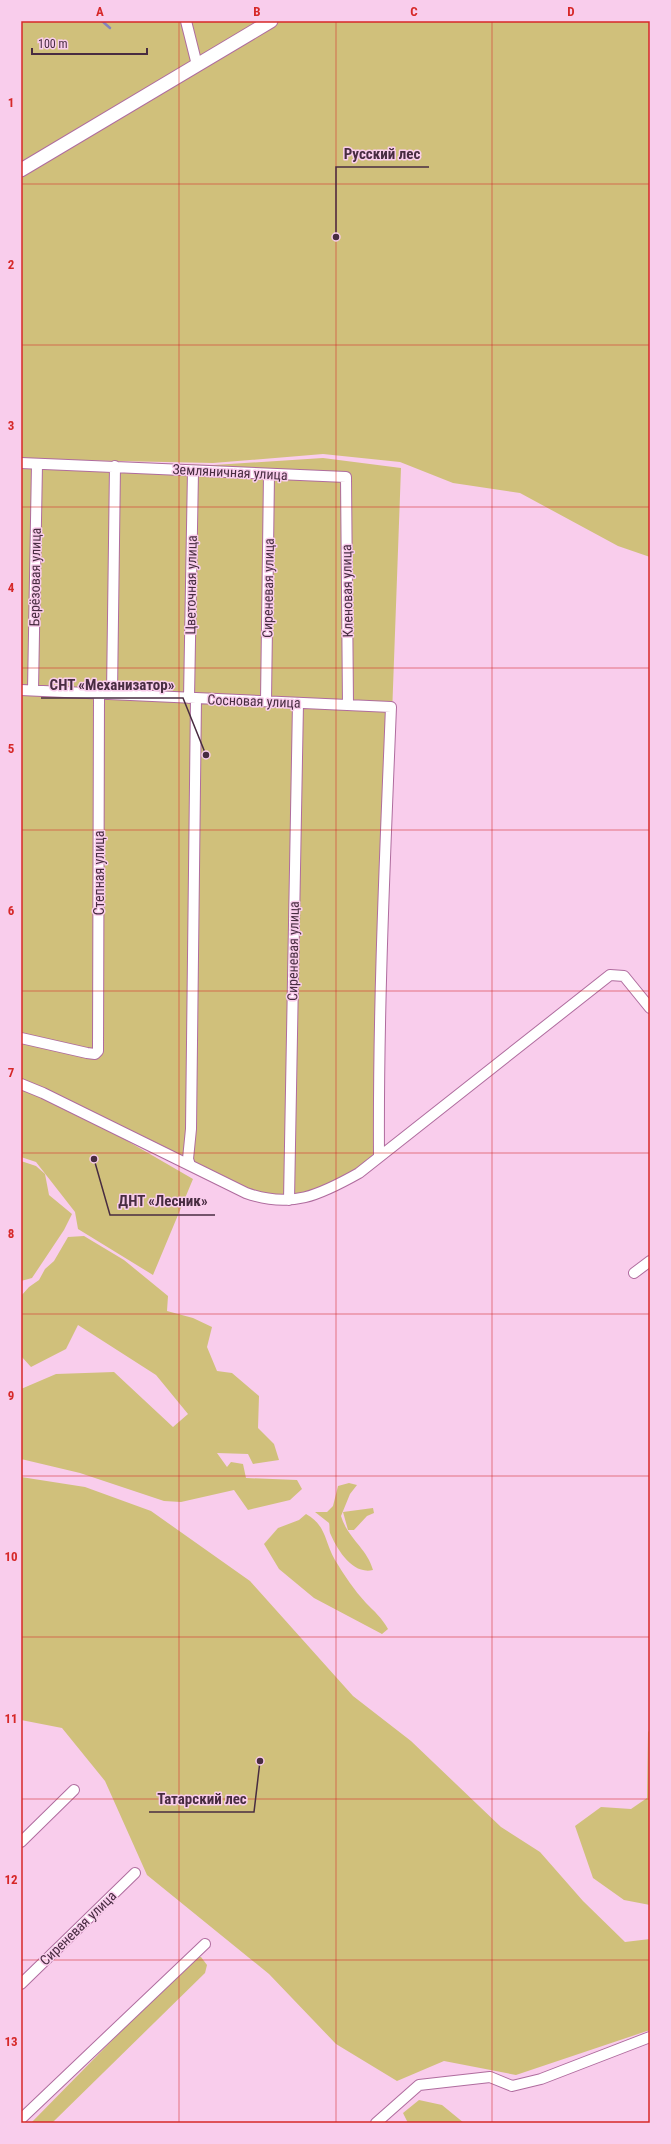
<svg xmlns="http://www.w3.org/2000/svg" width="671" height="2144" viewBox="0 0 671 2144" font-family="'Roboto Condensed',sans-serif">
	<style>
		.green { fill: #d0c07b }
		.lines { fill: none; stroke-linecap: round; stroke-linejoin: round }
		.stream { stroke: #8383bf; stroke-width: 2.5 }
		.minor-casing { stroke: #af6c9e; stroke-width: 12 }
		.major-casing { stroke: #af6c9e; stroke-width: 15 }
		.minor { stroke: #fff; stroke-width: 10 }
		.major { stroke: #fff; stroke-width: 13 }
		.grid { fill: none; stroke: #d62828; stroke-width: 1; stroke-opacity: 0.55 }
		.labels { text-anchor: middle; stroke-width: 3; stroke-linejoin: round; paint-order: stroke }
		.street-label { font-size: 14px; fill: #482c41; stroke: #f9cdec }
		.leader { fill: none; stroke: #482c41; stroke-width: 1.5 }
		.callout-dot { fill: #482c41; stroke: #f9cdec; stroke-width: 1.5 }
		.callout-label { font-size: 15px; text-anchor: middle; font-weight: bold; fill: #482c41; stroke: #f9cdec; stroke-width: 3; stroke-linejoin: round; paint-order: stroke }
		.neatline { fill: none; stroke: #d62828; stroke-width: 1.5 }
		.grid-label { font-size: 13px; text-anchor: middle; font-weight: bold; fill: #d62828 }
	</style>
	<rect width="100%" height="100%" fill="#f9cdec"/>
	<path class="green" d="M21,21H650V557L618,546L520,493L453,483L400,462L323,454L213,463L21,459Z
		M323,458L401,468L376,1155L351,1177L304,1196L279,1198L255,1194L86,1117L193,1179L153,1275L78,1229L75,1212L36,1162L21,1157V461L214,465Z
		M21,1161L36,1166L45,1174L49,1195L72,1214L64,1230L32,1278L21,1281Z
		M84,1236L124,1260L168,1296L167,1311L193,1318L212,1327L207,1347L217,1371L232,1373L259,1396L258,1428L274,1444L279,1460L253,1464L248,1454L217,1453L227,1467L231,1462L243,1464L246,1478L297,1480L302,1489L290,1500L248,1510L234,1490L181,1502L164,1501L80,1473L21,1459V1389L56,1374L114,1372L173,1427L188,1414L156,1375L78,1325L66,1349L31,1367L21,1356V1296L29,1287L39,1280L45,1269L54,1261L68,1237Z
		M21,1477L85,1487L151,1511L250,1581L353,1696L411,1741L501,1827L540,1852L583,1901L625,1942L650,1939V2030L516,2075L444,2061L397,2081L336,2044L269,1974L147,1875L105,1781L62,1728L21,1720Z
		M349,1483L357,1485L350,1494L341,1516C348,1539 367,1548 373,1570C352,1575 337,1549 330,1533C329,1530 330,1527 329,1523L315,1512H327L333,1506L338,1486Z
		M373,1508L374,1513L367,1516L354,1530H348L343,1512Z
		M306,1514C327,1526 324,1541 335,1560C344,1575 354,1590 366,1603C374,1611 382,1618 388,1629L382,1634L314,1598L279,1569L264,1544L278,1528L299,1520Z
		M650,1730V1905L624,1900L593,1878L575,1826L601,1807L631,1809L647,1798L648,1732Z
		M194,1957H201L207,1965L205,1973L52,2123H31Z
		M419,2100L442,2105L464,2123H408L403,2113Z"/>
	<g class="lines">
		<path class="stream" d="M102,21L110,28"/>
		<defs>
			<path id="minor" d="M186,21L197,65
				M21,463L346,477L348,705
				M21,690L391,707C385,857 378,1007 379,1157
				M33,690L37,464
				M112,694L115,466
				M189,698L193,471
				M266,701L269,474
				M21,1038L87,1053L95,1054L98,1051L99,695
				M21,1084L43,1093L246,1193C291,1209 320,1195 359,1173L610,975L624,976L650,1008
				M190,1165L188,1159L191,1129L196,698
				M289,1200L298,703
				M634,1273L650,1261
				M21,1842L74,1790
				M21,1984L135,1873
				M21,2119L205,1944
				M376,2123L419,2085L490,2077L512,2086L541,2079L650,2037"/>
			<path id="major" d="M21,170L271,21"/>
		</defs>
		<use href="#minor" class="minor-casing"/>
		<use href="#major" class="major-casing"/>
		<use href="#minor" class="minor"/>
		<use href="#major" class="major"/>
	</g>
	<path class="grid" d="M179,21V2123M336,21V2123M492,21V2123M21,184H650M21,345H650M21,507H650M21,668H650M21,830H650M21,991H650M21,1153H650M21,1314H650M21,1476H650M21,1637H650M21,1799H650M21,1960H650"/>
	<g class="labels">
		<g class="street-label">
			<text transform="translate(230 472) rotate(3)" y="5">Земляничная улица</text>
			<text transform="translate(35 577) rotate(-89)" y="5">Берёзовая улица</text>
			<text transform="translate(191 585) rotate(-89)" y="5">Цветочная улица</text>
			<text transform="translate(268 588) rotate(-89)" y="5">Сиреневая улица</text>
			<text transform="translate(347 591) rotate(-91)" y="5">Кленовая улица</text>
			<text transform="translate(254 701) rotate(2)" y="5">Сосновая улица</text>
			<text transform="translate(99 873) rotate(-90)" y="5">Степная улица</text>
			<text transform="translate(293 951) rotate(-89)" y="5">Сиреневая улица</text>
			<text transform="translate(78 1928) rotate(-44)" y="5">Сиреневая улица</text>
		</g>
	</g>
	<path class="leader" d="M336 237L336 167H429M206 755L183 698H41M94 1159L110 1215H215M260 1761L254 1812H149"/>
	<g class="callout-dot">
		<circle cx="336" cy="237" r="4"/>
		<circle cx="206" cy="755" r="4"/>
		<circle cx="94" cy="1159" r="4"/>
		<circle cx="260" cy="1761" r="4"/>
	</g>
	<g class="callout-label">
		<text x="382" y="159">Русский лес</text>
		<text x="112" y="690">СНТ «Механизатор»</text>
		<text x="163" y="1206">ДНТ «Лесник»</text>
		<text x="202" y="1804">Татарский лес</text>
	</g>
	<rect width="671" height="2144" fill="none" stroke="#f9cdec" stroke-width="44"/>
	<path d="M32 48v6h115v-6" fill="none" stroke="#482c41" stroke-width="2"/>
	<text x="38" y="48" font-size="12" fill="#482c41" stroke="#f9cdec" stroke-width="3" paint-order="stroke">100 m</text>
	<rect x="22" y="22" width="627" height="2100" class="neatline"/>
	<g class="grid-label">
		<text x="100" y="16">A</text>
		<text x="257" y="16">B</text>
		<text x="414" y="16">C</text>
		<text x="571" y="16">D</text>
		<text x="11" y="107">1</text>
		<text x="11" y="269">2</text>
		<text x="11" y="430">3</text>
		<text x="11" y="592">4</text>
		<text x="11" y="753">5</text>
		<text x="11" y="915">6</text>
		<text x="11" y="1077">7</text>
		<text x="11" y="1238">8</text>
		<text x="11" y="1400">9</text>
		<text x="11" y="1561">10</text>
		<text x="11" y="1723">11</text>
		<text x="11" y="1884">12</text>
		<text x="11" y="2046">13</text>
	</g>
</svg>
